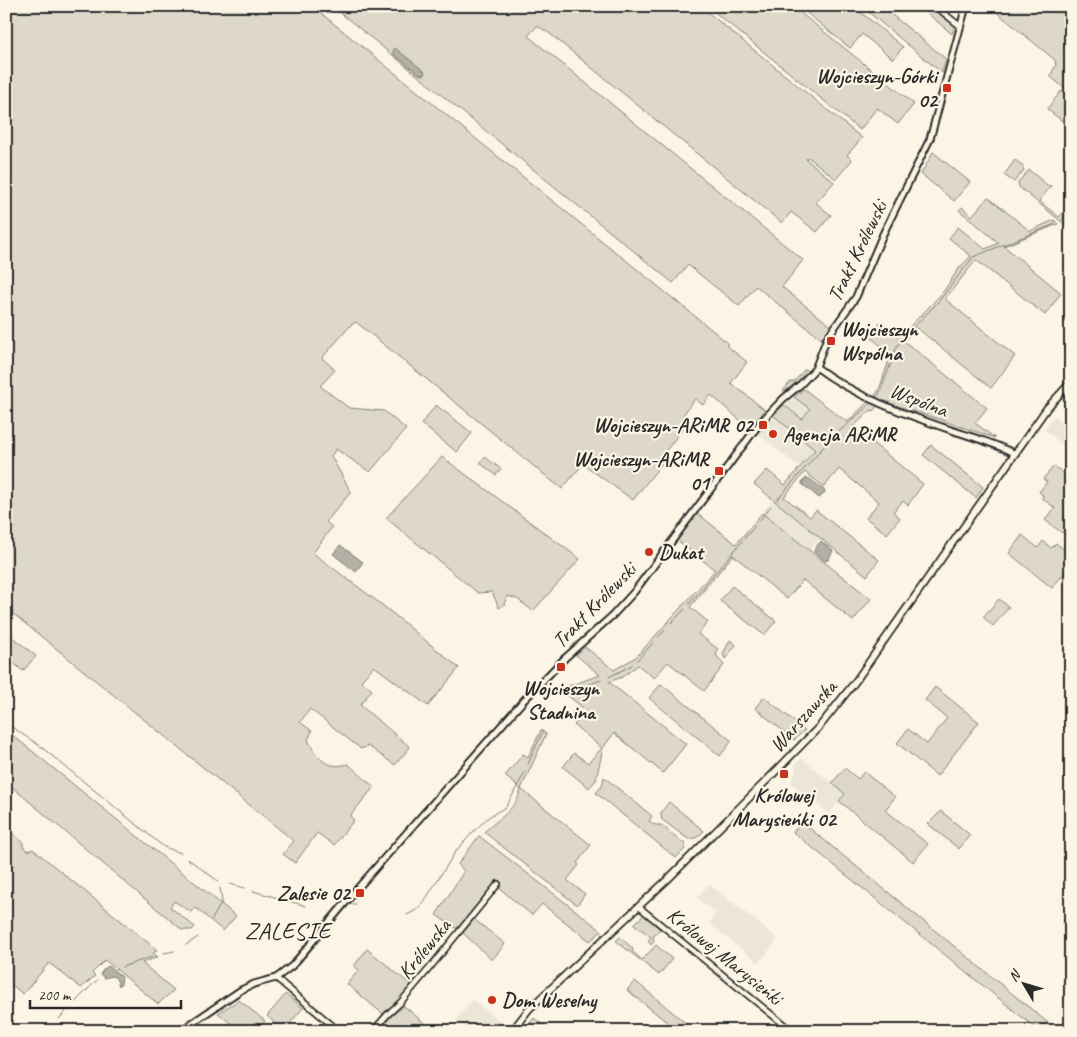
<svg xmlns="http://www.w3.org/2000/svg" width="1077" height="1037" viewBox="0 0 1077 1037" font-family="Caveat,sans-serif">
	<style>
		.built { fill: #ece6d7 }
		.green { fill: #ded8ca; stroke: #84827a }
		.water { fill: #b4b0a5; stroke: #7d7b74 }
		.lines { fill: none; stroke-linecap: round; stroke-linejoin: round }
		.stream { stroke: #7d7b74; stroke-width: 1 }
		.minor-casing { stroke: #2b2b2b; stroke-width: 8 }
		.tertiary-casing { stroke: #2b2b2b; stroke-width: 9 }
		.secondary-casing { stroke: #2b2b2b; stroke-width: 9 }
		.minor { stroke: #fcf5e5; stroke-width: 4.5 }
		.tertiary { stroke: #fcf5e5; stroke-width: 5 }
		.secondary { stroke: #fcf5e5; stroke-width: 5.5 }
		.poi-dot { fill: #c8321e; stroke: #fcf5e5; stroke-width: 2 }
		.labels { text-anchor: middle; stroke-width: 4.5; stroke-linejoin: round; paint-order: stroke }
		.poi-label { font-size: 21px; font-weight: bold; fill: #2b2b2b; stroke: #fcf5e5; text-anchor: end }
		.street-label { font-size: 21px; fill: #2b2b2b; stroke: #fcf5e5 }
		.quarter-label { font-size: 24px; letter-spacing: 1px; fill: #2b2b2b; stroke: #fcf5e5 }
	</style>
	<rect width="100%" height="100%" fill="#fcf5e5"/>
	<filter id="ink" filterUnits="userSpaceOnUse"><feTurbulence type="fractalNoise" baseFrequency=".02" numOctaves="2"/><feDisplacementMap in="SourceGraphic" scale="10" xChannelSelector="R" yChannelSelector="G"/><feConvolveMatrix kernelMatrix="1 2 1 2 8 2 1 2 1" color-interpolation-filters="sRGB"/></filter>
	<g filter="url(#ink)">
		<path class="built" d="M794,397L810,409L802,419L784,405Z
			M773,415L815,450L800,468L758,434Z
			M1054,416L1071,430V452L1044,429Z
			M773,500L820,538L810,550L762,513Z
			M802,758L845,794L829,814L792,784L791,781L796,772V768L794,765Z
			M709,884L778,939L759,963L709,923L716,913L697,898Z
			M473,1000L506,1026L503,1031H469L456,1020Z"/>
		<path class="green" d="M6,6H312L728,343L726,345L747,362L731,383L765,410L750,429L711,395L703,405L695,399L683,415L689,421L664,453L667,457L633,500L583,464L562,489L356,322L351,325L322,358L335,370L320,386L349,408L384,411L406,429L370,472L336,449L331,456L351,492L326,522L332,527L313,553L386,608L459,668L428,706L374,666L361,681L372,690L360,705L410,747L395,765L368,746L361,749L310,709L300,722L312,731L308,740C317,758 326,770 348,764L374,787L350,816L354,820L334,845L317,833L295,863L283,854L294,841L6,608Z
			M332,6H700L862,138L847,155L852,160L836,179L808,157L806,159L834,182L816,203L831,215L817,232L791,212L782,223L549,33L537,26L528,36L803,260L782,287L831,326L821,339L756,286L739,306L688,265L673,283Z
			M707,6H792L914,104L898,124L877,108L860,130Z
			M798,6H853L903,47L893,59L862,34L850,48Z
			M861,6H881L946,59L942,73Z
			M919,6H938L957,21L952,34Z
			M989,6H1051L1071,23V94L1050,76L1056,65L1055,60Z
			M1061,91L1071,98V128L1047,109Z
			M933,152L970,182L954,201L921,174Z
			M1015,160L1022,165L1024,170L1014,182L1004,175Z
			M1029,170L1047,185L1051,186L1039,201L1059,217L1071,204V219L1064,224L1019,187L1018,182Z
			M988,197L1030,231L1054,220L1058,224L1004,246L1061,293L1045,315L976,260L945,299L1015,356L991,388L917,328L904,341L987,408L975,423L995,438L880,400L875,396L880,387L891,354L869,336L880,322L899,337L930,306L943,292L960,267L971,256L949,238L958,227L985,249L999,243L959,210L962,207L972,216Z
			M805,369L809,372L807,376L787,393L783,391L790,382H794Z
			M804,389L847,422L869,401L877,406L873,411L871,410L853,427L923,484L908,505L903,501L893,512L900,518L887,534L866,518L879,502L839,469L824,487L805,472L784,497L810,517L816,510L879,560L867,576L754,484L767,470L785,485L815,450L773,415L784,405L802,419L810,409L794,397Z
			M436,405L472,433L457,452L421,424Z
			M931,445L983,487L976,498L923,455Z
			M442,457L580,559L533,611L517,599L507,596L504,605L499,608L492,592L478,593L386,518Z
			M485,457L501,469L496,475L480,463Z
			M1054,466L1071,479V533L1065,529L1062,533L1045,520L1055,508L1042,498L1043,495L1039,492L1047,482L1043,479Z
			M697,513L736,544L762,513L871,599L853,621L803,580L787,599L733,555L690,607L708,622L698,634L718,649L716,655L724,665L704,691L668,662L654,678L638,665L622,677L609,682L686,744L663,773L614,733L603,748L596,780L589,788L563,767L574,753L588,763L602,748L574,725L582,714H590L560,689L600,675L576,655L585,647L614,670L636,657L715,570L677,540Z
			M1022,535L1038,548L1043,541L1051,548L1056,543L1071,555V575L1066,571L1052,588L1009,553Z
			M732,586L776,621L764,635L720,601Z
			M999,599L1009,607L993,626L983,617Z
			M6,632L36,656L23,671L6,657Z
			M730,640L736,645L725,659L723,654Z
			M661,684L732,741L720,756L649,698Z
			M935,687L979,722L937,776L897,743L908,729L927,744L947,718L925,700Z
			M764,697L805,730L794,740L755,708Z
			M6,730L236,916L223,931L196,908L191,912L174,901L170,907L195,927L192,930H182L6,782Z
			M541,730L546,734L521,789L591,845L577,863L579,865L567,880L585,894L577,905L484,832C498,819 517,809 521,789L505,776L523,754L528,757Z
			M845,768L858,779L864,772L895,797L885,810L928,844L913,862L839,801L845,794L832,783Z
			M604,777L652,816L649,821L655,825H661L685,844V849L676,858L596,793L602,786Z
			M669,802L704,831L696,838L688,839L661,819L662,816L660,814Z
			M941,811L970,835L959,849L928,824Z
			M802,822L1058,1031H1039L793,832Z
			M6,828L23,842V847L28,851L33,849L157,950L153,953L158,957L142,963L174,990L158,1004L105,960L92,973L95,976L81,988L49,963L23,994L12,985L6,992Z
			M479,836L602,931L590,941L542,904L532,915L499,888L498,882L457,929L436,915L464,871L458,864Z
			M644,915L660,929L653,937L654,941L651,945L648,941L651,937L634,924Z
			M474,919L505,944L492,960L463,933Z
			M620,937L633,949L632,951L642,960L656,945L672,959L659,975L616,941Z
			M367,949L411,985L398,1002L383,1014L347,984L359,970L354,966Z
			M635,981L695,1031H678L627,990Z
			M286,994L303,1008L286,1028L282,1024L279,1027L267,1016Z
			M239,1000L265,1021L258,1031H240L218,1013Z
			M404,1006L434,1031H379L389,1018Z
			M534,1018L550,1031H523Z"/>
		<path class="water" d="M395,48L424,71L425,73L424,75L419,74L393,54V51Z
			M806,478L810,479L824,490L825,493L819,498L802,484V482Z
			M821,541L833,551L828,560L825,561L814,552L815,548Z
			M340,545L363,562L356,572L333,554Z
			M109,966L122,977L121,984L119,986L116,978L112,976L104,978L100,974L105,968Z"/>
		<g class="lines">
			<path class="stream" d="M1062,220L1071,209
				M875,399L879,394L884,382L897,346L903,338L939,301L973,257L1055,224
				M832,438L872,402
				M777,500L826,444
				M759,521L771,506
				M689,604L755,526
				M671,623L685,609
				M658,637L665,630
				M637,660L653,643
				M609,677L632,665
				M567,692L601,680
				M6,723L40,746L164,847L181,853
				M528,764L542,733
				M188,859L218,881
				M230,884L245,888
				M253,891L306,906
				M348,904H356
				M407,915L420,908L456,851L475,830L490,816L506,807L525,772
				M212,919L222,902L220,888
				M186,945L198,937
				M164,953L174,951
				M122,967L155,956
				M74,1003L97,980
				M59,1019L67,1010"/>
			<defs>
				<path id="minor" d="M935,6L960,26
					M639,907L792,1031
					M276,978L339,1031
					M373,1031L388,1014L400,1003L428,970L498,884"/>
				<path id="tertiary" d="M816,367C856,397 904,414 951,430C972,437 995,443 1015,454
					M180,1031L241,990L254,984L276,978L292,966L357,889L524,700L565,658L613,615L634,592L760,423L783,399L801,384L815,369L827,338L856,297L883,234L930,139L966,6"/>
				<path id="secondary" d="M512,1031L529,1009L668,879L777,770L820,726L855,682L1047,408L1071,382"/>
			</defs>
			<use href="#minor" class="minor-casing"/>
			<use href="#tertiary" class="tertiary-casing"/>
			<use href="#secondary" class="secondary-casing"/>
			<use href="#minor" class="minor"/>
			<use href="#tertiary" class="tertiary"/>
			<use href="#secondary" class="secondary"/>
		</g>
	</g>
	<g class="poi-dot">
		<rect x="942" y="83" width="10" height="10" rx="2.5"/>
		<rect x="826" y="336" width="10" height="10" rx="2.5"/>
		<rect x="758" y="420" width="10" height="10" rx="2.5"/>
		<circle cx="773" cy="434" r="5"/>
		<rect x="714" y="466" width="10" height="10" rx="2.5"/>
		<circle cx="649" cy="552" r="5"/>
		<rect x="556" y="662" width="10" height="10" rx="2.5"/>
		<rect x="779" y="769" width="10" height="10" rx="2.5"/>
		<rect x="355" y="888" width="10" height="10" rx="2.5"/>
		<circle cx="492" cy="1000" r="5"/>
	</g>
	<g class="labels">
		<g class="poi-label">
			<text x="937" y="83">Wojcieszyn-Górki<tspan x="937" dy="24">02</tspan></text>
			<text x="841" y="336" text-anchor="start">Wojcieszyn<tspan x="841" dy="24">Wspólna</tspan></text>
			<text x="753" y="432">Wojcieszyn-ARiMR 02</text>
			<text x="783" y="441" text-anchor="start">Agencja ARiMR</text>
			<text x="709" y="466">Wojcieszyn-ARiMR<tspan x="709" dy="24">01</tspan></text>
			<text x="659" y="559" text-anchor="start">Dukat</text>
			<text x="561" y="695" text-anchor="middle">Wojcieszyn<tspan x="561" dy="24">Stadnina</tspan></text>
			<text x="784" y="802" text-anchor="middle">Królowej<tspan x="784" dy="24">Marysieńki 02</tspan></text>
			<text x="350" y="900">Zalesie 02</text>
			<text x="502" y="1007" text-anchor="start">Dom Weselny</text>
		</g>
		<g class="street-label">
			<text transform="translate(857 251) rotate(-64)" y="7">Trakt Królewski</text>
			<text transform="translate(919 400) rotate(21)" y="7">Wspólna</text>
			<text transform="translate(594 605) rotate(-46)" y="7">Trakt Królewski</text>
			<text transform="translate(803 716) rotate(-48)" y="7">Warszawska</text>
			<text transform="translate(424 949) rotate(-51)" y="7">Królewska</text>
			<text transform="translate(725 956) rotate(39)" y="7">Królowej Marysieńki</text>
		</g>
		<g class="quarter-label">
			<text x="288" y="939">ZALESIE</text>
		</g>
	</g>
	<rect width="1077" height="1037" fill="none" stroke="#fcf5e5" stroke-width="25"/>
	<rect x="12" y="12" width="1052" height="1012" fill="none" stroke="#2b2b2b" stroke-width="2" filter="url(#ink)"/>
	<g transform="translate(1024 984) rotate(308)" stroke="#fcf5e5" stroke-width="4" paint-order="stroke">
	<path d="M0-4L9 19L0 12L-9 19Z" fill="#2b2b2b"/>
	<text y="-8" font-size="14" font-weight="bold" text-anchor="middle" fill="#2b2b2b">N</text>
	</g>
	<path d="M30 1000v8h151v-8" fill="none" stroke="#2b2b2b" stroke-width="2.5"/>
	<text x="38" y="1000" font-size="15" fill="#2b2b2b" stroke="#fcf5e5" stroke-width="4" paint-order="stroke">200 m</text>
</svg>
